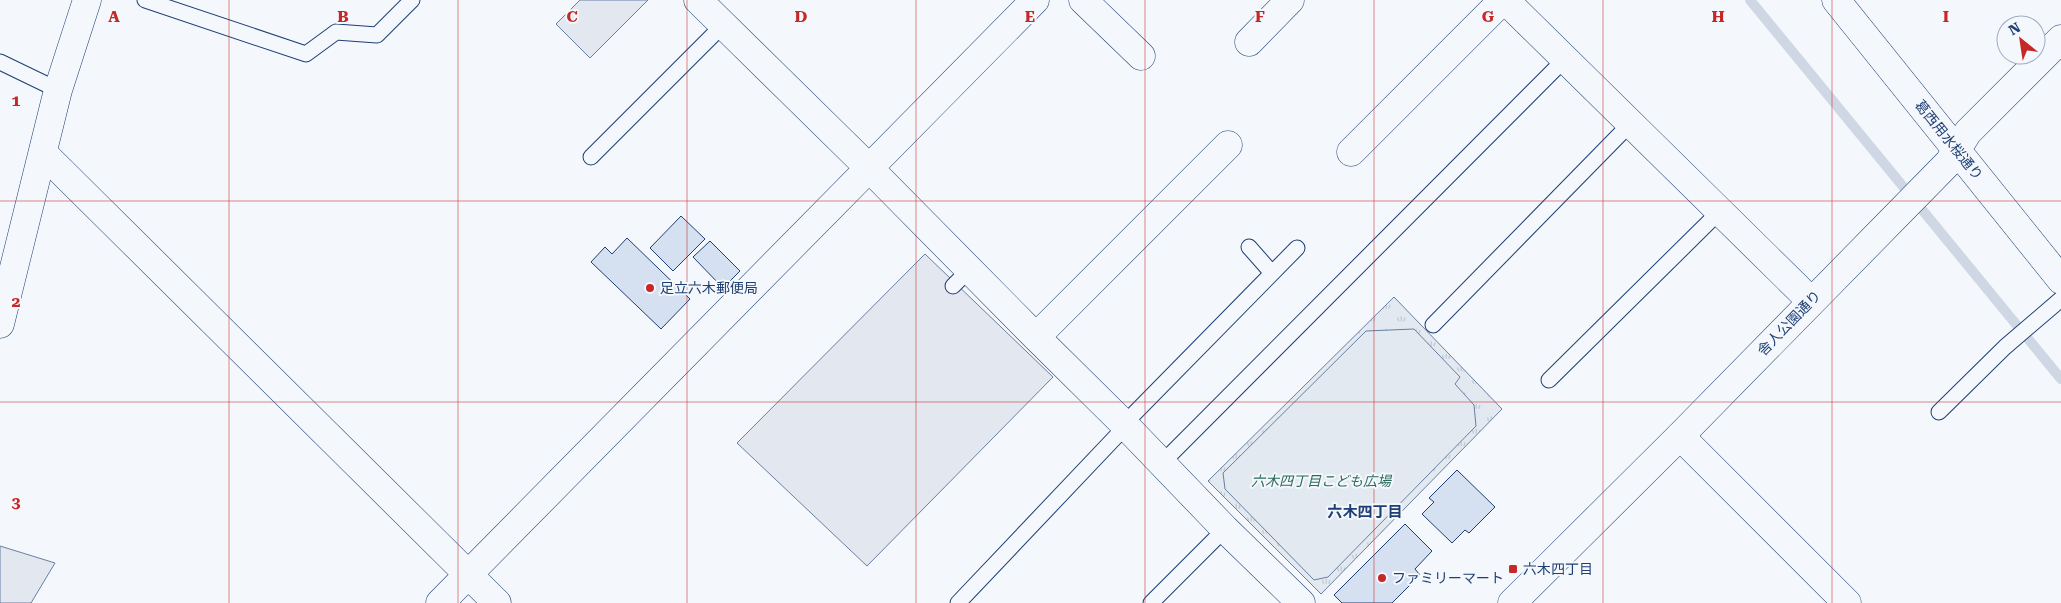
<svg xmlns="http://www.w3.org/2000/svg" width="2061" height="603" viewBox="0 0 2061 603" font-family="'Roboto Serif','Noto Sans JP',serif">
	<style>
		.park { fill: url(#park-tufts); stroke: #687fa3 }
		.pitch { fill: #e3e9f0; stroke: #687fa3 }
		.parking { fill: #e3e8f0; stroke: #687fa3 }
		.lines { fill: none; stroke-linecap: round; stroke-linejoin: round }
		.stream { stroke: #cfd7e4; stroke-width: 10 }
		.building { fill: #d5e0f0; stroke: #1d3f73 }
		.service-casing { stroke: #1d3f73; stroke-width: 17 }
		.minor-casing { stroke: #1d3f73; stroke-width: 29 }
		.tertiary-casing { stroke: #1d3f73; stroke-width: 29 }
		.service { stroke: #f4f7fb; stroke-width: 15 }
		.minor { stroke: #f4f7fb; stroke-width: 28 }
		.tertiary { stroke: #f4f7fb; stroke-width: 28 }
		.grid { fill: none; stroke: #c62828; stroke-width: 1; stroke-opacity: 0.55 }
		.poi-dot { fill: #c62828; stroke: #f4f7fb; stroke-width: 2 }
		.labels { text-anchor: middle; stroke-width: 4; stroke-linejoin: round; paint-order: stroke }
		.street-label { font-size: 14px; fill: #1d3f73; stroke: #f4f7fb }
		.poi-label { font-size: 14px; fill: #1d3f73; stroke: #f4f7fb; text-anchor: start }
		.park-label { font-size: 14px; font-style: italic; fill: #2c6c60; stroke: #f4f7fb }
		.neighbourhood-label { font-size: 15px; font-weight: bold; fill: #1d3f73; stroke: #f4f7fb }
		.grid-label { font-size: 16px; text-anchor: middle; font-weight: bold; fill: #c62828; stroke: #f4f7fb; stroke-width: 4; stroke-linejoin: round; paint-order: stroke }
	</style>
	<defs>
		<pattern id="park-tufts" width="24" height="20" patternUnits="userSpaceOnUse" patternTransform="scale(1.25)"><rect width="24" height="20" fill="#e3e9f0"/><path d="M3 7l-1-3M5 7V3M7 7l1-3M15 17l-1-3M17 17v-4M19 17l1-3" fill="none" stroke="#c2c9d1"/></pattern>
	</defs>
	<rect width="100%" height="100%" fill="#f4f7fb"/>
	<path class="park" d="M1394,297L1502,409L1321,594L1208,481Z"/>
	<path class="pitch" d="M1414,329L1460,377L1455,384L1474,405L1476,426L1328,577L1314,580L1225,489L1223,473L1366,331Z"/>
	<path class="parking" d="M580,0H648L590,58L556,24Z
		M925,254L1053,377L867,566L737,443Z
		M0,546L55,563L31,603H0Z"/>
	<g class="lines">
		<path class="stream" d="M1750,0L2061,379"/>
	</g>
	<path class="building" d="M681,216L705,239L673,271L650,248Z
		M627,238L690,299L661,329L591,262L605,247L612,254Z
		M710,241L740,271L723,288L693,257Z
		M1457,470L1495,507L1469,533L1465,530L1452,543L1422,514L1434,502L1429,498Z
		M1405,524L1432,551L1415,569L1420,575L1392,603H1342L1334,595Z"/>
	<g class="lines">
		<defs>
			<path id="service" d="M145,0L306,54L336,32L377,35L412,0
				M0,62L58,90
				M591,157L722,26
				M1249,247L1272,273
				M953,286L970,269
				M1433,325L1630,124
				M1549,380L1719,212
				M1939,412L2005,347L2061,299
				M1124,424L1297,248
				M1162,463L1564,60
				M958,603L1126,426
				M1151,603L1225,529"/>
			<path id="minor" d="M698,0L870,169L1036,337L1124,424L1225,529L1301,603
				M1083,0L1141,56
				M1505,0L1811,301
				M1249,42L1290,0
				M1351,152L1503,0
				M43,153L497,603
				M0,324L58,90L87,0
				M1036,337L1228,145
				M1680,436L1847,603
				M440,603L1035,0"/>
			<path id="tertiary" d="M1836,0L2061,280
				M1512,603L1680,436L1949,162L1968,132L2061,39"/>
		</defs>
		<use href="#service" class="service-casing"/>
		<use href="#minor" class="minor-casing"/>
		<use href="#tertiary" class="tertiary-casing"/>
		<use href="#service" class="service"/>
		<use href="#minor" class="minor"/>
		<use href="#tertiary" class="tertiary"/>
	</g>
	<path class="grid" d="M229,0V603M458,0V603M687,0V603M916,0V603M1145,0V603M1374,0V603M1603,0V603M1832,0V603M0,201H2061M0,402H2061"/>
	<g class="poi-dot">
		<circle cx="650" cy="288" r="5"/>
		<rect x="1508" y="564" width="10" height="10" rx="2.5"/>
		<circle cx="1382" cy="578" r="5"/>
	</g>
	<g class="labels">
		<g class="street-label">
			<text transform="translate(1949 140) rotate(51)" y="5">葛西用水桜通り</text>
			<text transform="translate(1789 323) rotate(-46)" y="5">舎人公園通り</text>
		</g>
		<g class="poi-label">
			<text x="660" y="293">足立六木郵便局</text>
			<text x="1523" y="574">六木四丁目</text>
			<text x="1392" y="583">ファミリーマート</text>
		</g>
		<g class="park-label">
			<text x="1321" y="486">六木四丁目こども広場</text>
		</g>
		<g class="neighbourhood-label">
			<text x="1365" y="517">六木四丁目</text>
		</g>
	</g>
	<g class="grid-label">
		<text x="114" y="22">A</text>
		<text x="343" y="22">B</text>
		<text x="572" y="22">C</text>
		<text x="801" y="22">D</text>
		<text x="1030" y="22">E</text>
		<text x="1260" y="22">F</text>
		<text x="1488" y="22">G</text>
		<text x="1718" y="22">H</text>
		<text x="1946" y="22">I</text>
		<text x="16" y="106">1</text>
		<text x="16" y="307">2</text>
		<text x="16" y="508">3</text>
	</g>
	<g transform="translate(2021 40) rotate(330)"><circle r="24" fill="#f4f7fb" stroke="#9eadc5"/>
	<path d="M0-4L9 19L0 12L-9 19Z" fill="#c62828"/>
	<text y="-8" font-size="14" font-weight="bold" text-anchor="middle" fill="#1d3f73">N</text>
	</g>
</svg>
